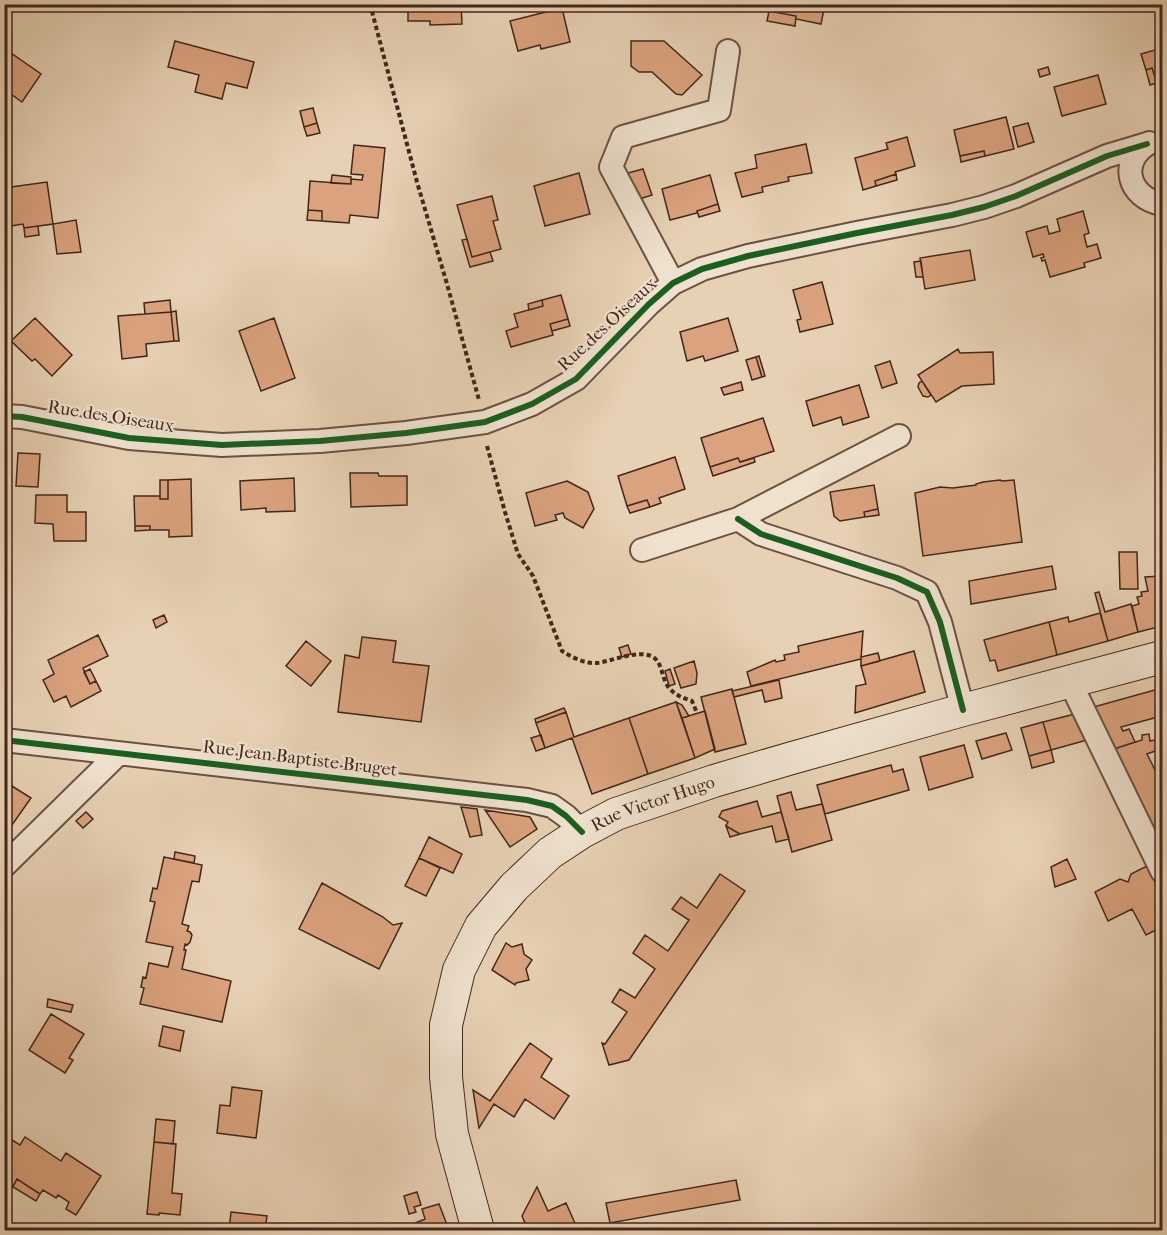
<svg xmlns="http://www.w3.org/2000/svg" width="1167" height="1235" viewBox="0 0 1167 1235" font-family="'IM FELL French Canon',serif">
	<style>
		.building { fill: #daa27e; stroke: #43261b; stroke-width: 1.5 }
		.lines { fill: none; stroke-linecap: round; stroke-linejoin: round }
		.street-casing { stroke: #6c5141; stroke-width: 26 }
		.secondary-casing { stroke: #43261b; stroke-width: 34 }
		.path { stroke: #43261b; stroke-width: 4; stroke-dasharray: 4.5 3; stroke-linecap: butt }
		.street { stroke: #efe1ce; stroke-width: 22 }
		.secondary { stroke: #efe1ce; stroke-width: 32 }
		.cycleway-casing { stroke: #efe1ce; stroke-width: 10 }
		.cycleway { stroke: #1b5e20; stroke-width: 6 }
		.labels { text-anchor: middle; stroke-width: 4.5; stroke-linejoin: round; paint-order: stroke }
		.street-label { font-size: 18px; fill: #43261b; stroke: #efe1ce }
	</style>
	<rect width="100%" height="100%" fill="#e7d1b4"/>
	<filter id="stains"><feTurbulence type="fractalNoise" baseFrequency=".00333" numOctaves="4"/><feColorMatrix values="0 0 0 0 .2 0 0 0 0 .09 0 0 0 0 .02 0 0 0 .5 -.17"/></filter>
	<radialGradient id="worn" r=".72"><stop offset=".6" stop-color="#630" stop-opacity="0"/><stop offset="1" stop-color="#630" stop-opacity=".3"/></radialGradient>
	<path class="building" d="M408,4H461L462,24L430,25V21H408Z
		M770,4H825L821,24L796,19V16L769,11Z
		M562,8L570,42L541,49L540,45L518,51L510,21Z
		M769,11L796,16L795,26L767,21Z
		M175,41L254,62L247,88L226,83L222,99L195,92L199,75L168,67Z
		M631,41H664L702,75L682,95L676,94L652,72H639L631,66Z
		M1162,48V81L1157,83L1152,68L1146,70L1141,54Z
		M4,50L8,51L41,74L22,102L4,89Z
		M1048,67L1050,74L1040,77L1038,70Z
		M1152,68L1157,83L1150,85L1146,70Z
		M1098,75L1106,104L1062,116L1054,87Z
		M313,108L317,123L304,127L300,111Z
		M1006,117L1014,149L985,156L984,151L960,156L954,130Z
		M317,123L320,133L307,136L304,127Z
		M1028,123L1034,142L1018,147L1013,127Z
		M907,137L915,166L895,172L896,174L875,181L876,186L863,190L855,158L888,149L886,143Z
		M806,144L812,173L788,177L789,181L762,187L763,192L742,197L735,173L757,168L755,155Z
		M354,145L385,148L378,218L350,215L349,223L322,221V211L308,210L310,181L351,184V179L362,180L363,175L351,174Z
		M984,151L985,156L961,162L960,156Z
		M643,169L652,195L636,200L628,173Z
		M579,173L590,214L545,226L534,186Z
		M896,174L897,180L876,186L875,181Z
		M332,175L351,177V184L331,183Z
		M710,175L718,204L697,211V213L670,220L662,189Z
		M47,182L53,224L24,228L23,224L4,227V188Z
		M492,196L498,220L493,221L501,249L472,257L457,205Z
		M718,204L720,211L699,217L697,211Z
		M308,210L322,211V221L307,220Z
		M1083,211L1089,233L1084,235L1087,247L1097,244L1101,258L1084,263L1085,267L1050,277L1045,260L1042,261L1041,258L1044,257L1043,254L1033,257L1026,232L1047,226L1049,234L1060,231L1057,219Z
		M76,220L81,252L57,254L53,224Z
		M38,226L39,235L25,237L24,228Z
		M467,239L472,257L490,252L493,261L470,267L462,240Z
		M970,250L975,280L925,289L920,258Z
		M921,261L923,277H916L914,262Z
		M822,282L833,324L800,332L797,320L801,319L793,290Z
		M561,295L568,319L550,324L553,335L511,347L506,331L518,327L514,314L543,306L542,300Z
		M170,300L171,312L145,314L144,303Z
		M542,300L543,306L529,310L528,304Z
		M176,311L179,341H174L171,312Z
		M171,312L174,341L146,344L147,356L122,359L118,316Z
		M35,318L72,355L52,376L35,359L32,361L11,341Z
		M274,318L295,378L261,391L239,331Z
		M728,318L738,351L705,361L703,356L687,361L680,332Z
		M568,319L570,326L552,331L550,324Z
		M958,349L960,353L993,352L994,384L962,386L936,402L918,375Z
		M759,356L765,376L762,377L756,357Z
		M756,357L762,377L752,380L746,360Z
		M890,361L897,383L882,388L875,366Z
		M922,381L931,395L928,397L923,396L918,387L919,383Z
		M741,382L743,390L724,395L721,388Z
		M859,385L869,417L843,425L841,417L813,426L806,401Z
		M763,418L774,451L740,462L738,458L710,467L701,438Z
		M18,453L40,454L38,487L16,486Z
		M675,457L685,489L659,498L661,503L650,507L647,500L627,506L618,476Z
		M738,458L740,462L754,458L755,462L713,476L710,467Z
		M350,473H378L379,476H407V505L351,507Z
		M294,478L295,511L266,512V508L241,510L240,481Z
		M191,479L192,536L169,537V530H150V526H135L134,496H160V499H168V480Z
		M160,480H168V499H160Z
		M1000,480L1002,481L1014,480L1022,542L923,556L915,493L940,487L953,488L976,485V484L983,482Z
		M567,481L588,492L594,509L583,528L565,518L563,513L555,515L557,520L535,526L526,493Z
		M874,485L878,509L864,512L865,517L840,521L834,516L830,492Z
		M36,495H67V512H86V541H54L53,524L35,523Z
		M647,500L650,507L630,513L627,506Z
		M878,509L879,515L865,517L864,512Z
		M135,526H150V530L135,531Z
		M1119,552H1137L1138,589H1120Z
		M1052,566L1056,589L971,604L969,581Z
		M1162,576V587L1156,589L1162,618V626L1138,632L1132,606L1139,604L1137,597L1142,596L1141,592L1148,591L1145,577Z
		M1099,592L1105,612L1131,604L1138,632L1108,641L1095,593Z
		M1100,613L1108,641L1057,655L1049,622L1068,617L1069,622Z
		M164,615L167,622L156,628L153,620Z
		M1049,622L1057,655L998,671L995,660L990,661L984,640Z
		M863,631L861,659L751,686L747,672L775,660L776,662L785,660L784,655L799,652L798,646Z
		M98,635L108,656L83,668L90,684L96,681L101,691L71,707L66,696L54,702L43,680L54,674L48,660Z
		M362,637L396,641L393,662L429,666L421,722L338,712L345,655L359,658Z
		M306,641L331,661L311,686L286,666Z
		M628,645L631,654L622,657L619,648Z
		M914,651L925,692L855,713L856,686L866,684L861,666Z
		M878,653L880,661L861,666V657Z
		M694,661L697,673L696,684L681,688L674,668Z
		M90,669L96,681L90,684L84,672Z
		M670,669L675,684L669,686L665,671Z
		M779,680L782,698L765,702L762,690L734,697L732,691Z
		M1162,688V725H1160L1158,717L1121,727L1123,731L1129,729L1135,742L1111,750L1090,708Z
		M732,689L746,744L715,752L701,697Z
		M676,702L682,705L689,716L682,718Z
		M676,702L695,758L648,774L629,718Z
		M564,708L566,712L536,723L535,719Z
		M705,711L715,749L695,758L682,718Z
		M566,712L574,737L629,718L648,774L592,794L572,738L545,748L536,723Z
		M1079,713L1087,740L1051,750L1043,722Z
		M1043,722L1051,750L1029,756L1021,728Z
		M1006,733L1012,750L982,759L976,741Z
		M1149,734L1150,741L1155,740L1158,750L1147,754L1162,784V827L1153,832L1111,750L1142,740V735Z
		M541,735L545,748L536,751L531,738Z
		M964,745L973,777L929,790L920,757Z
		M1051,750L1054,762L1032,768L1029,756Z
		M891,765L893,772L903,769L909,790L825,814L817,785Z
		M4,781L31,798L12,825L4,819Z
		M791,792L796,810L822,804L832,840L792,852L777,796Z
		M757,801L762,817L781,812L789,839L776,842L772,826L740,834L726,826L728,822L719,817L722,811Z
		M461,807L477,809L482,835L470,837Z
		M485,810L530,817L537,829L510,847Z
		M86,812L93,819L83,828L76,821Z
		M726,826L740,834L730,837Z
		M429,837L462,854L453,873L419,858Z
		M175,852L195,856L194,863L174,859Z
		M164,857L202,865L199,882L192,881L182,924L189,926L187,931L190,932L192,935L190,942L187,945L185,944L184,950H186L182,969L231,981L222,1022L140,1004L144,988L141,987L143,977L146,978L149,963L168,967L173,947L146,942L155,902L150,901L153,888L157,889Z
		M419,858L440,868L426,896L405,886Z
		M1067,859L1076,879L1055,887L1051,867Z
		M1147,866L1162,896V927L1146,935L1132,909L1108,921L1095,892L1120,879L1128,882L1131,874Z
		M720,874L745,891L629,1060L609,1065L602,1043L605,1044L627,1012L612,1002L620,989L635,998L655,969L633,953L645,935L668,951L689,920L672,909L681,897L697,908Z
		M322,883L383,917L393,925L402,923L379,969L299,929Z
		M506,943L512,947L522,944L524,954L532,960L526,969L529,980L516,983L515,985L492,970Z
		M48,999L73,1005L71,1012L47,1007Z
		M51,1014L84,1034L69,1058L73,1060L65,1073L29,1050Z
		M163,1026L184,1031L180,1051L159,1046Z
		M530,1043L552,1059L541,1077L569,1096L554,1119L525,1099L514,1117L494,1104L479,1128L473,1090L490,1101Z
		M232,1087L262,1091L256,1138L217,1133L220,1105L230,1106Z
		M156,1119L175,1121L173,1144L154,1142Z
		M4,1135L20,1145L25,1137L61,1161L66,1153L101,1176L76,1215L66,1209L69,1202L58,1195L56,1198L43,1190L40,1194L17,1179L9,1193L4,1190Z
		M154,1142L176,1144L172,1193L182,1194L180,1215L159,1213V1215L147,1214Z
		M17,1179L40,1194L36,1201L13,1187Z
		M736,1180L740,1200L610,1223L606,1203Z
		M537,1187L548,1211L566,1203L578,1230H528L522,1216Z
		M417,1192L421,1205L414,1207L416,1212L409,1214L404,1196Z
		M439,1204L449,1230H415L413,1224L425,1219L422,1209Z
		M231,1212L267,1216L265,1230H229Z"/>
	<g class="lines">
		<defs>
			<path id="street" d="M1149,143C1118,161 1128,198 1162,204
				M673,283L611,167L623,137L719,110L728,51
				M4,416L22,417L129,438L222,445L320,441L406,433L485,422L532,404L576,379L649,304L673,283L702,269L748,256L857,233L952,215L984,207L1016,196L1107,156L1147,144
				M738,519L761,534L897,578L927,592L940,622L963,710
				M642,550L738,519L899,436
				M1070,682L1162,871
				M4,740L527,800L552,806L566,816L582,832
				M4,866L118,754"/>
			<g id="secondary">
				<path id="s1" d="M478,1230L452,1134L446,1077V1025L459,970L481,926L514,887L550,853L582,832L616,814L714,781L792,758L963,710L1162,657"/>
			</g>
		</defs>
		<use href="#street" class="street-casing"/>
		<use href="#secondary" class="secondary-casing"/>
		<path class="path" d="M370,4L417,182L447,284L479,400
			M487,446L505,512L518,554L533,576L562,651C572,657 584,664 597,663C612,661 637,650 651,656C663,661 661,678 669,688C675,695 683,698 692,701L697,713"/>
		<use href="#street" class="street"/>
		<use href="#secondary" class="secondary"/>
		<defs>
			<path id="cycleway" d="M4,416L22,417L129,438L222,445L320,441L406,433L485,422L532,404L576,379L649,304L673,283L702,269L748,256L857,233L952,215L984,207L1016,196L1107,156L1147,144
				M738,519L761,534L897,578L927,592L940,622L963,710
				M4,740L527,800L552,806L566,816L582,832"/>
		</defs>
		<use href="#cycleway" class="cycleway-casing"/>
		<use href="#cycleway" class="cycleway"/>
	</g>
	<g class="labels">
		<g class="street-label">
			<text transform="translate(607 324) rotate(-43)" y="6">Rue des Oiseaux</text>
			<text transform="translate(111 416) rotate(9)" y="6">Rue des Oiseaux</text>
			<text transform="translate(300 758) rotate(7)" y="6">Rue Jean Baptiste Bruget</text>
			<text dy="6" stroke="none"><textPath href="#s1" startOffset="530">Rue Victor Hugo</textPath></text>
		</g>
	</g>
	<rect width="1167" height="1235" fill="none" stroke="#e7d1b4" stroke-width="24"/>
	<rect x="6" y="6" width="1155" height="1223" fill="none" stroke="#43261b" stroke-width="3"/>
	<rect x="12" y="12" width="1143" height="1211" fill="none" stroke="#43261b" stroke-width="1.5"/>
	<rect width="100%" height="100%" filter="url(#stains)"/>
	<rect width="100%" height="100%" fill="url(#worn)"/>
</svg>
